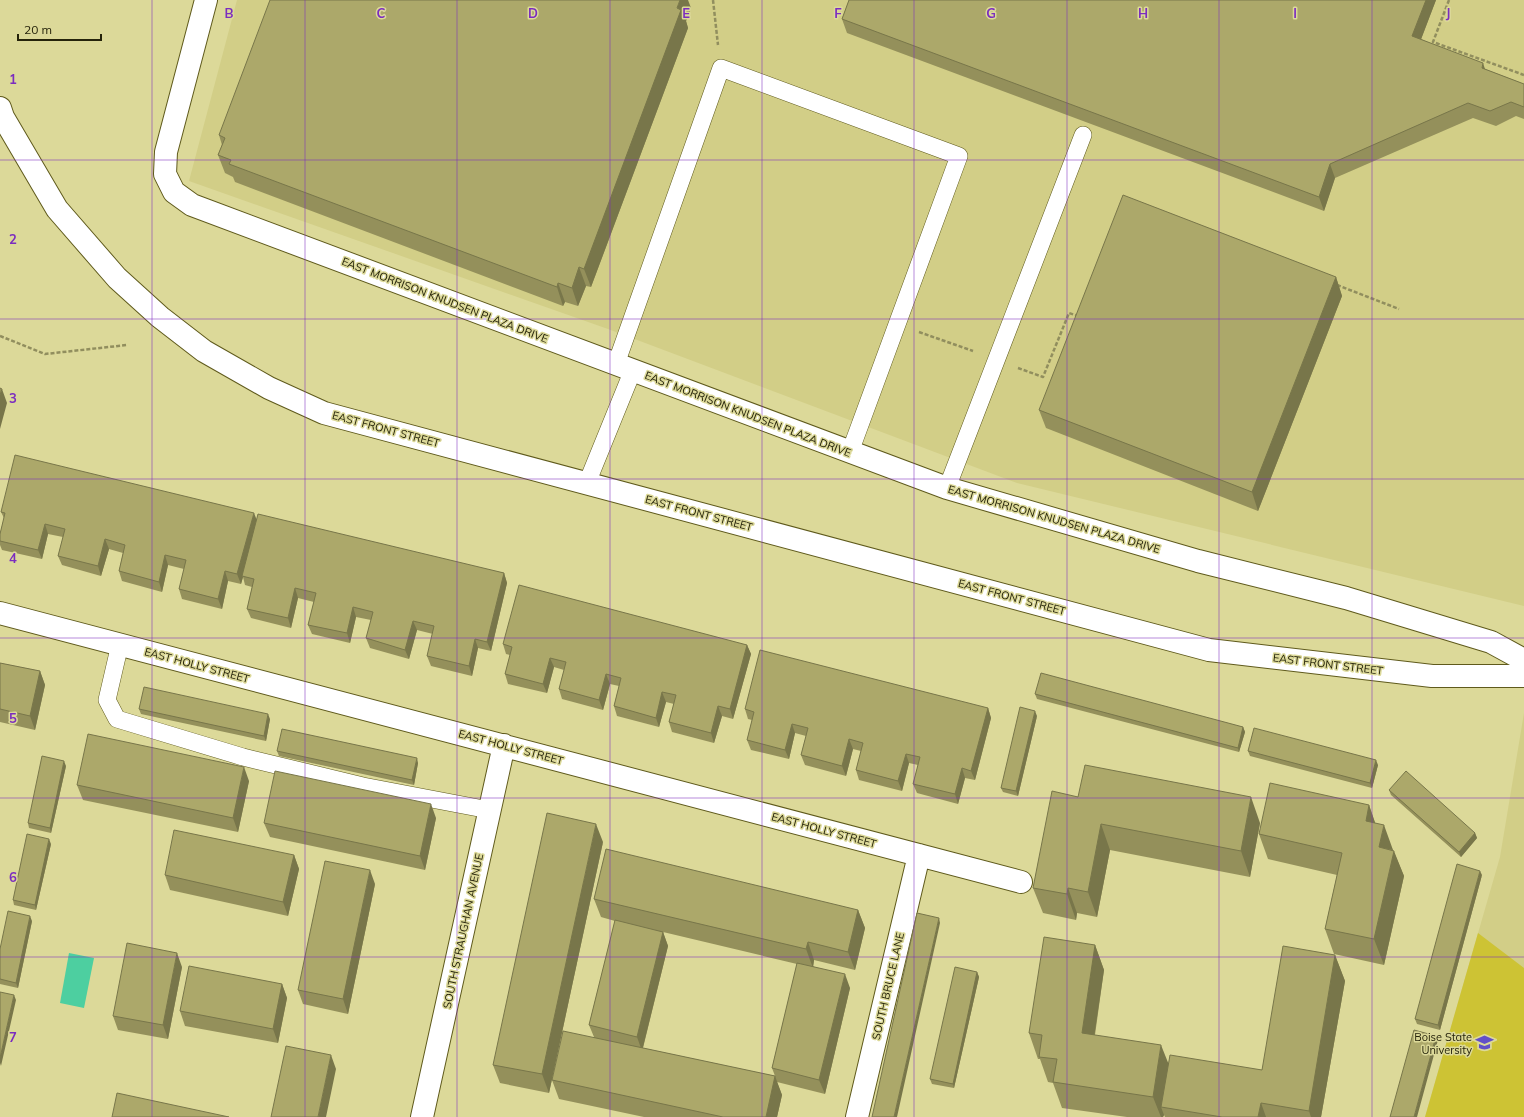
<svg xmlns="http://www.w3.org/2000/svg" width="1524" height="1117" viewBox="0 0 1524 1117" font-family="Mulish,sans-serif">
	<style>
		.built { fill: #d2ce87 }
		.green { fill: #cdc334 }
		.water { fill: #4dcfa0 }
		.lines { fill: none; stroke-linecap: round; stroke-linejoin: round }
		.lane-casing { stroke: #5f5a1c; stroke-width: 18 }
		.street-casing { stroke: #5f5a1c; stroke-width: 24 }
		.secondary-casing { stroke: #5f5a1c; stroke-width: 24 }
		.path { stroke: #918e5e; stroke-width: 2.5; stroke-dasharray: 4 2; stroke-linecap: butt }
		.lane { stroke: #fff; stroke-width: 17 }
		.street { stroke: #fff; stroke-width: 22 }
		.secondary { stroke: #fff; stroke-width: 22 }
		.wall { fill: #94905b; fill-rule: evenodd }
		.shaded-wall { fill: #78764a }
		.building { fill: #aca86a; stroke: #78764a }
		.grid { fill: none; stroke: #7b2cbf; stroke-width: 1; stroke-opacity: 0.55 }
		.labels { text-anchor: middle; stroke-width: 3; stroke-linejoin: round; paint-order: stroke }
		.street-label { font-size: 11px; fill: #25230a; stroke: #dcd999 }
		.poi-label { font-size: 11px; fill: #25230a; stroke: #dcd999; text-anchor: end }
		.grid-label { font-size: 13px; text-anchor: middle; font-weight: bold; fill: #7b2cbf; stroke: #dcd999; stroke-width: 3; stroke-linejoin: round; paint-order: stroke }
	</style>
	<rect width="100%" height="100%" fill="#dcd999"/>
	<path class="built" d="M237,0H1524V606L1017,483L608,329L189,181Z
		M1524,713V1117H1425L1500,857Z"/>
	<path class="green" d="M1478,933L1524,968V1117H1425Z"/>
	<path class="water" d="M69,953L94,958L84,1008L60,1003Z"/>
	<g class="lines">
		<defs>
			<path id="lane" d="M616,364L721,68L959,156L850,452
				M587,483L633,370
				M947,488L1083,135
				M120,644L107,700L117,719L243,757L363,786L489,810"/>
			<path id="street" d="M206,0L166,152L165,174L174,192L192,205L947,488L1198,561L1346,598L1491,642L1524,660
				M0,613L1021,882
				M422,1117L504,745
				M857,1117L919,855"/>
			<path id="secondary" d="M0,108L3,117L57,209L117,278L160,317L204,351L269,388L324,413L1209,650L1432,676H1524"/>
		</defs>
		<use href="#lane" class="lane-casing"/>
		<use href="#street" class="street-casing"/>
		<use href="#secondary" class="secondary-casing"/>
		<path class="path" d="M713,0L718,45
			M1449,0L1433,42L1524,75
			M1337,285L1399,309
			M919,332L973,351
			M0,336L45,354L127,345
			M1018,368L1043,377L1069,313L1078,316"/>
		<use href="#lane" class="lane"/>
		<use href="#street" class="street"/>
		<use href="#secondary" class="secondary"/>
	</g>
	<path class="wall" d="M849,0H1436L1421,39L1485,69L1524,84V119L1516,116L1496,126L1473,118L1335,178L1324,211L847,33L842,19Z
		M691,8L686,21L688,28L591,287L586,286L578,306L565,302L563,306L235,182L233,177L225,173L218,155L222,145L219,135Z
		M1336,277L1342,296L1258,511L1046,428L1039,410Z
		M1,512L256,519L504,573L507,583L491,651L478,648L472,676L431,666L427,656L433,634L417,630L409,659L370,648L366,638L371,620L356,617L350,643L312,634L308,625L314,602L298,598L291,628L251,618L247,609L252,587L245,585L243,577L241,584L228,581L222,609L182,599L179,589L184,569L168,565L162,592L122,581L119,571L123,553L109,549L101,576L62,565L58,556L63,537L48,534L42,559L2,550L0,545V534L4,518Z
		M503,644L747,645L751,654L733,719L722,716L714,743L672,732L669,722L674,704L666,702L659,727L617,716L614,706L619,686L610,684L603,710L562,699L559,689L564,670L554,667L547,693L508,684L505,674L510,655L506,654Z
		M0,663L40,671L45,685L35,730L0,722Z
		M1035,694L1243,727L1245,732L1239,752L1037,699Z
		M988,708L991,718L975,780L965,778L958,804L917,793L913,784L918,765L909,763L902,791L859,780L856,770L861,751L853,749L846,776L805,765L801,755L806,736L795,733L789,759L751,750L747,740L752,720L748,719L745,709Z
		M139,709L270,719L266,741L141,714Z
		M1037,716L1018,796L1003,792L1001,788Z
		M277,751L418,763L414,785L279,756Z
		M1248,751L1378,765L1372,788L1250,756Z
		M66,766L51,833L29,828L28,823Z
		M249,781L238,832L83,800L77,785Z
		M1389,790L1475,833L1477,838L1461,857L1391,795Z
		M1078,797L1260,823L1250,877L1110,850L1097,917L1077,913L1076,920L1043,913L1033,888Z
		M1369,805L1375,823L1393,850L1404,876L1384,965L1334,954L1325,929L1337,875L1268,859L1259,834Z
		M436,818L425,870L270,837L264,823Z
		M603,842L549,1093L500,1083L493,1065Z
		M51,844L36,910L14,905L13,900Z
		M294,855L299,869L288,916L170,890L165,875Z
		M1482,875L1440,1030L1417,1024L1415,1019Z
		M375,884L348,1014L303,1004L298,990Z
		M594,899L858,910L865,928L855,970L814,960L813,966L850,988L825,1094L777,1082L782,1095L777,1117H644L559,1099L552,1080L594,1037L589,1025L615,921L601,917ZM663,932L797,964L772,1068L775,1076L643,1048L668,946Z
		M32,921L18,988L0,984V949Z
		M1095,945L1104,970L1095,1035L1168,1063L1262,1070L1335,955L1345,981L1321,1117H1165L1164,1115L1163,1117H1127L1062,1108L1053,1083L1048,1082L1040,1059H1038L1029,1033Z
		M182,967L168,1039L118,1030L113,1016Z
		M977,972L979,977L954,1088L932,1084L930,1079Z
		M282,984L287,998L278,1043L185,1026L180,1011Z"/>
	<path class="shaded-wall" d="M680,0H688L691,8L686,21L688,28L591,287L584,269Z
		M1426,0H1436L1417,50L1412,36Z
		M1483,63L1488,78L1482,68Z
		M1330,164L1335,178L1324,211L1319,197Z
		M579,267L586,286L578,306L572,288Z
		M1336,277L1342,296L1258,511L1252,492Z
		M558,283L565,302L563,306L557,287Z
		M2,389L7,403L0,429V395Z
		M254,513L258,523L242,576L243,577L241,584L237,574Z
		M45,524L48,534L42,559L38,550Z
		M105,539L109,549L101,576L98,566Z
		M165,555L168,565L162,592L159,582Z
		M225,571L228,581L222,609L218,599Z
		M504,573L507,583L491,651L487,642Z
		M295,588L298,598L291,628L288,618Z
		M353,607L356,617L350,643L347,633Z
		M413,621L417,630L409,659L405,650Z
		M475,639L478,648L472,676L469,666Z
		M747,645L751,654L733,719L730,709Z
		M550,658L554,667L547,693L543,684Z
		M40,671L45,685L35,730L30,716Z
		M606,674L610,684L603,710L599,700Z
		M662,692L666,702L659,727L656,718Z
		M718,706L722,716L714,743L711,733Z
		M988,708L991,718L975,780L971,771Z
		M1035,711L1037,716L1018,796L1016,791Z
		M268,714L270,719L266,741L264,736Z
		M792,724L795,733L789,759L785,750Z
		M1243,727L1245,732L1239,752L1238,748Z
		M849,739L853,749L846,776L842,766Z
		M906,754L909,763L902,791L898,781Z
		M417,758L418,763L414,785L412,780Z
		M1376,760L1378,765L1372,788L1370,783Z
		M64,761L66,766L51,833L50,828Z
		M244,767L249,781L238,832L233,818Z
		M962,768L965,778L958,804L955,794Z
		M1251,797L1260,823L1250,877L1241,851Z
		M431,804L436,818L425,870L420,856Z
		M1369,805L1378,831L1366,821Z
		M596,824L603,842L549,1093L542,1074Z
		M1101,824L1110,850L1097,917L1088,892Z
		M1384,825L1393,850L1379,847Z
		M1475,833L1477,838L1461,857L1459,852Z
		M49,839L51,844L36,910L35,905Z
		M1394,851L1404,876L1384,965L1374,939Z
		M294,855L299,869L288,916L283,902Z
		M370,870L375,884L348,1014L343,999Z
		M1480,871L1482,875L1440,1030L1438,1025Z
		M1068,888L1077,913L1076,920L1067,894Z
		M858,910L865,928L855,970L848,952Z
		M30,916L32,921L18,988L16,983Z
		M939,918L940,923L897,1117H894Z
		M663,932L668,946L642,1051L637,1037Z
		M808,942L814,960L813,968L806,949Z
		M1095,945L1104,970L1091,1058L1082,1033Z
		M177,953L182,967L168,1039L163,1025Z
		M1335,955L1345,981L1321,1117H1311L1309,1111Z
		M977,972L979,977L954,1088L953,1084Z
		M845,974L850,988L825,1094L819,1080Z
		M282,984L287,998L278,1043L273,1029Z
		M14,995L16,1000L1,1066L0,1063V1058Z
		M1436,1036L1438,1040L1417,1117H1414Z
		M1161,1045L1171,1070L1161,1107L1164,1115L1163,1117H1161L1153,1097Z
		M331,1055L336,1069L326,1117H318Z
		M775,1076L782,1095L777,1117H766Z
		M1261,1103L1266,1117H1258Z"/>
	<path class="building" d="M270,0H680L677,8L681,10L584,269L579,267L572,288L558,283L557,287L229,164L231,160L218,155L225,138L219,135Z
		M849,0H1426L1412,36L1483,63L1482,68L1524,84V107L1511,102L1490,111L1468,103L1330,164L1319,197L842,19Z
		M1123,195L1336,277L1252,492L1039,410Z
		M0,388L2,389L0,395Z
		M15,455L254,513L237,574L225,571L218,599L179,589L186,560L165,555L159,582L119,571L125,545L105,539L98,566L58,556L65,529L45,524L38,550L0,541V534L5,513L1,512Z
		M258,514L504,573L487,642L475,639L469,666L427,656L434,626L413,621L405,650L366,638L373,612L353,607L347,633L308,625L316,593L295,588L288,618L247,609L254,579L242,576Z
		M519,585L747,645L730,709L718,706L711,733L669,722L676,695L662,692L656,718L614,706L621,678L606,674L599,700L559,689L566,662L550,658L543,684L505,674L512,647L503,644Z
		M760,650L988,708L971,771L962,768L955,794L913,784L920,757L906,754L898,781L856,770L863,743L849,739L842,766L801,755L808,728L792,724L785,750L747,740L754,712L745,709Z
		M0,663L40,671L30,716L0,709Z
		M1041,673L1243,727L1238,748L1035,694Z
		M144,687L268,714L264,736L139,709Z
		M1020,707L1035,711L1016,791L1001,788Z
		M1254,728L1376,760L1370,783L1248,751Z
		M282,729L417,758L412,780L277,751Z
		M88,734L244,767L233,818L77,785Z
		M42,756L64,761L50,828L28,823Z
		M1085,765L1251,797L1241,851L1101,824L1088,892L1068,888L1067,894L1033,888L1052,791L1078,797Z
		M275,771L431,804L420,856L264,823Z
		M1406,771L1475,833L1459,852L1389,790Z
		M1270,783L1369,805L1366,821L1384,825L1379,847L1394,851L1374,939L1325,929L1342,853L1259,834Z
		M547,813L596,824L542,1074L493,1065Z
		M174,830L294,855L283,902L165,875Z
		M27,834L49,839L35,905L13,900Z
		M606,849L858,910L848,952L808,942L806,949L594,899Z
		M325,861L370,870L343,999L298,990Z
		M1457,864L1480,871L1438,1025L1415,1019Z
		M8,911L30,916L16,983L0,979V949Z
		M917,913L939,918L894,1117H872Z
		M615,920L663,932L637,1037L589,1025Z
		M1044,937L1095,945L1082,1033L1161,1045L1153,1097L1053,1082L1057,1059L1039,1057L1042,1035L1029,1033Z
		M127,943L177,953L163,1025L113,1016Z
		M1283,946L1335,955L1309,1111L1261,1103L1258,1117H1222L1161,1107L1170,1055L1262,1070Z
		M797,963L845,974L819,1080L772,1068Z
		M189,966L282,984L273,1029L180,1011Z
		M955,967L977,972L953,1084L930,1079Z
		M0,992L14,995L0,1058Z
		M1414,1030L1436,1036L1414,1117H1390Z
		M563,1031L775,1076L766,1117H723L552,1080Z
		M286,1046L331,1055L318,1117H271Z
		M117,1093L229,1117H112Z"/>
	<path class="grid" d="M152,0V1117M305,0V1117M457,0V1117M610,0V1117M762,0V1117M914,0V1117M1067,0V1117M1219,0V1117M1372,0V1117M0,160H1524M0,319H1524M0,479H1524M0,638H1524M0,798H1524M0,957H1524"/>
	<defs>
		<symbol id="university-bare" viewBox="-9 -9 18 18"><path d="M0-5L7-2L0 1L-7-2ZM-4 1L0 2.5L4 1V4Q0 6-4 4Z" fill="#624fc8" stroke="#dcd999" stroke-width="2.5" paint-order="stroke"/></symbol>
	</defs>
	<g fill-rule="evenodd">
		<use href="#university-bare" x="1472" y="1030" width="25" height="25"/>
	</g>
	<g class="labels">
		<g class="street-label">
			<text transform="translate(445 300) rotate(21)" y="4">EAST MORRISON KNUDSEN PLAZA DRIVE</text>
			<text transform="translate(748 414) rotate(21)" y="4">EAST MORRISON KNUDSEN PLAZA DRIVE</text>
			<text transform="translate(386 429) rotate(15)" y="4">EAST FRONT STREET</text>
			<text transform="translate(699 513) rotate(15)" y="4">EAST FRONT STREET</text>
			<text transform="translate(1054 519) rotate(16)" y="4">EAST MORRISON KNUDSEN PLAZA DRIVE</text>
			<text transform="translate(1012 597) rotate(15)" y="4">EAST FRONT STREET</text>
			<text transform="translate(1328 664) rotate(7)" y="4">EAST FRONT STREET</text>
			<text transform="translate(197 665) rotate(15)" y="4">EAST HOLLY STREET</text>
			<text transform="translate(511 747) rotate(15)" y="4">EAST HOLLY STREET</text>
			<text transform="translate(824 830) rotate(15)" y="4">EAST HOLLY STREET</text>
			<text transform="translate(463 931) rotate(-78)" y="4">SOUTH STRAUGHAN AVENUE</text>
			<text transform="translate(888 986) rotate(-77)" y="4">SOUTH BRUCE LANE</text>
		</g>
		<g class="poi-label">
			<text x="1472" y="1041">Boise State<tspan x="1472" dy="13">University</tspan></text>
		</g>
	</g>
	<g class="grid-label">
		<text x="229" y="18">B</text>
		<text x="381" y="18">C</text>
		<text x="533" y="18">D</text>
		<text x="686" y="18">E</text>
		<text x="838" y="18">F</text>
		<text x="991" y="18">G</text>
		<text x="1143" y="18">H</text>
		<text x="1295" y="18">I</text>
		<text x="1448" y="18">J</text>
		<text x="13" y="84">1</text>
		<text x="13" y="244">2</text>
		<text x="13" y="403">3</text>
		<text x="13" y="563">4</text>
		<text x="13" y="723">5</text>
		<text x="13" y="882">6</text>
		<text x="13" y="1042">7</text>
	</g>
	<path d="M18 34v6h83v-6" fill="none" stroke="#25230a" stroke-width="2"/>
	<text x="24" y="34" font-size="12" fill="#25230a" stroke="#dcd999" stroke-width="3" paint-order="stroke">20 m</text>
</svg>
